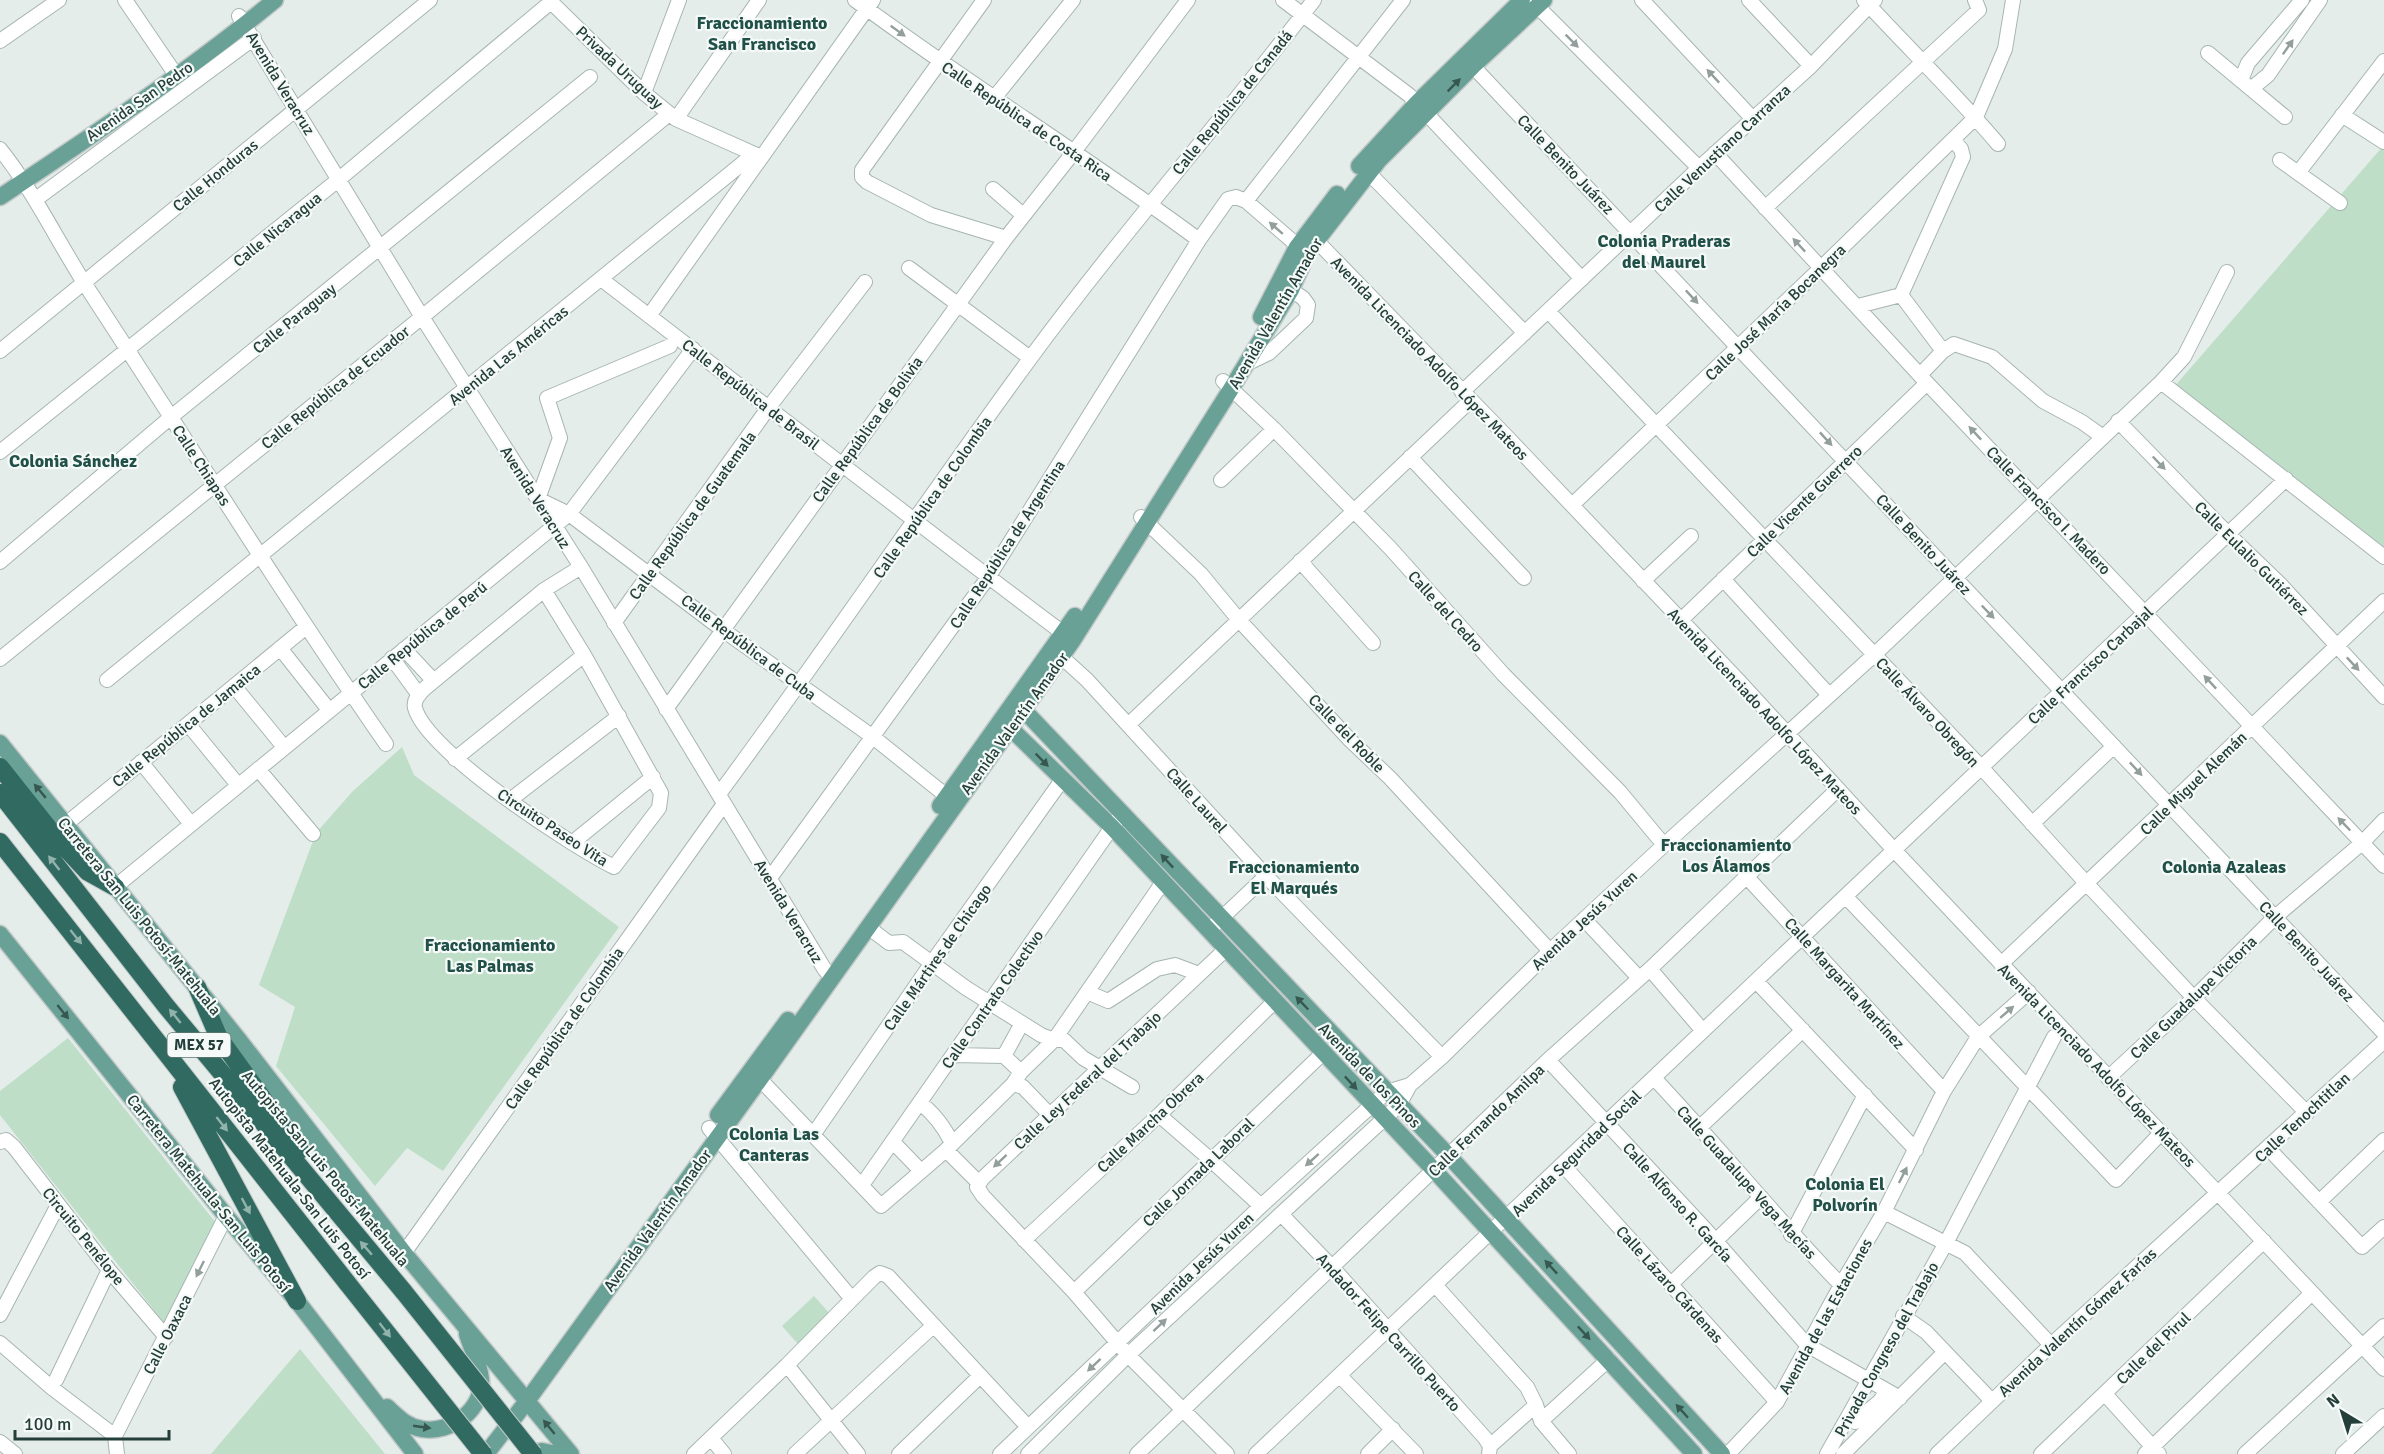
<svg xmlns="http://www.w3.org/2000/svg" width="2384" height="1454" viewBox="0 0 2384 1454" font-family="Signika,sans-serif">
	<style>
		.green { fill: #bedec8 }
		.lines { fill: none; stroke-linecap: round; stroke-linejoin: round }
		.minor-casing { stroke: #a7b5b1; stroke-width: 16 }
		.major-casing { stroke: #c2c9c8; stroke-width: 19 }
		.highway-casing { stroke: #c2c9c8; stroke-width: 20 }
		.minor { stroke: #fff; stroke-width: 14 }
		.major { stroke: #6aa196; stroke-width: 16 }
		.highway { stroke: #306a61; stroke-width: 18 }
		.highway-bridge-casing { stroke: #c2c9c8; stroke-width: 20; stroke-linecap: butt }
		.highway-bridge { stroke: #306a61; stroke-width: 18 }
		.oneway { fill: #929f9c }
		.oneway2 { fill: #365850 }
		.oneway3 { fill: #92b2ac }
		.labels { text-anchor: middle; stroke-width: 4.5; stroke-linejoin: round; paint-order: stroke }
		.shield { fill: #f5faf8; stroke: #637772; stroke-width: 1.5 }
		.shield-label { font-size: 15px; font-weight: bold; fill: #243f39 }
		.street-label { font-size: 16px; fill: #243f39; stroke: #f5faf8 }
		.neighbourhood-label { font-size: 18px; font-weight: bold; fill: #205047; stroke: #f5faf8 }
	</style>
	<rect width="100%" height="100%" fill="#e4edea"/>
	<path class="green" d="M2384,145V547L2174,387Z
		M402,747L414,775L619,927L443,1171L407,1148L375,1186L276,1066L295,1007L259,985L316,833L352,792Z
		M68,1038L216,1223L165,1324L0,1115V1091Z
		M814,1296L830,1314L798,1344L782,1326Z
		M300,1349L385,1454H211Z"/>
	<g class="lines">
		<defs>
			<path id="minor" d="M125,0L176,75
				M549,0L644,93L676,119L761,157
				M855,0C967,83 1087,157 1199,240
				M984,0L862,170V177L867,182L931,215L1006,238
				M1283,0L1409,95L1582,279
				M1531,0L1699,168
				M1642,0L1753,119
				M1749,0L1811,66
				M1864,0C1908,48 1956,94 1998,144
				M239,16L422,317L581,567L825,970L832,978
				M0,41L59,0
				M2208,53L2285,117
				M1467,60L2384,1033
				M2241,80L2248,63L2302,0
				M2251,89L2268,75L2320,0
				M644,93L679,0
				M995,97L1073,0
				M2342,115L2384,142
				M676,119L759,0
				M0,149C36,194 60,247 92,295C190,445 284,597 386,744
				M1715,153L1927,383L2384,866
				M2280,160L2340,203
				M1362,166L1525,333
				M2298,173L2384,61
				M993,189L1023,215
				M36,199L254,38
				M1246,201L1403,0
				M1765,208L1979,10L1975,0
				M1309,233L1509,439L1738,680L1895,851L2384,1369
				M909,268L1030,358
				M601,279C758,399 913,521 1071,639
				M1901,295L1963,157L1961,149L1953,140
				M1901,295L1943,351
				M1858,306L1901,295
				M1548,311L1981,767L2087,884L2194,998L2307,1113
				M649,316L873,0
				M670,346L547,398L560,438L538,499L569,514L723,630L873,737L954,802
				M0,351L430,0
				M1246,364L1269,353L1306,318L1308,305L1303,298L1291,290
				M1920,375L1943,351L1954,344L1992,357L2043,401L2082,422L2103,437
				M1223,381L1274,429L1391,549L1503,674L1620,792L1664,845
				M2161,382L2384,557
				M1462,392L1699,168L1811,66L1875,0
				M2118,421L2228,534L2280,584L2384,697
				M0,452L338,180L551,2
				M1410,457L1524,578
				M1221,480L1274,429
				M1572,505L1821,268L1976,117L2005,49L2013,0
				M1141,517L1201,574L1239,620L1350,740L1390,778L1550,951
				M1300,561L1373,643
				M0,562L171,417L590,77
				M1723,579L1829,695
				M1643,581L1691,536
				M544,590L584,655L661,793L659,808L614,867C572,846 427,752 415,708C413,700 419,694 424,689L544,590L581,567
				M1681,620L1927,383
				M614,623L769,407L865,282
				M280,648L329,710
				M404,649L433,680
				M1054,650L1087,680L1266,876L1442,1057
				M392,658L419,695
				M0,659L422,317L669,114
				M107,680L754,154
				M234,686L284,747
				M666,709L1006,238L1073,153L1188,0
				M188,724L238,785
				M1128,725L1471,400
				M455,759L584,655
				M141,762L191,824
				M258,769L313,834
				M719,794C825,651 924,503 1029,360C1120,236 1221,122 1314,0
				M510,800L619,716
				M66,824L306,627
				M2032,824L2114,746
				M572,843L653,777
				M1745,875L1944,1091
				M770,878L989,576L1199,240L1228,199L1236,197L1246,201L1305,252
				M115,887L569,514L693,349
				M1847,898L2116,1180L2161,1133
				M1584,919L1639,978
				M868,927L889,943L903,942L966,988L1041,1035L1054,1040H1064L1083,1058L1132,1087
				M1209,930L1266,876
				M1226,949L982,1179L977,1187L983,1196L1074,1292L1128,1355L1227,1454
				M2001,964L2384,601
				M1650,969L1703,1031
				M1756,981L1916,1150
				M1087,992L1108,1001L1157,969L1175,965L1199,974
				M954,1055L1004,1056L1021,1072
				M1004,1056L1022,1023
				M1548,1060L1706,1230L1807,1345L1900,1398
				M755,1074L881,1206L946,1150L1013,1084L1021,1072L1054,1040L1163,882
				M1654,1078C1718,1146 1776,1218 1841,1285
				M2108,1078L2194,998L2275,917L2362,843L2384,820
				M1013,1084L1023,1087L1050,1115
				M920,1103C935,1114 944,1127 952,1143
				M1159,1115L1211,1160L1261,1206
				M1700,1127L1803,1030
				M709,1128L852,1299
				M813,1135L931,964L1062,780
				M0,1142L6,1140L14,1147L109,1270L166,1337
				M893,1142L921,1171
				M2268,1148L2362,1247L2384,1227
				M946,1150L979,1183
				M1563,1165L1777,1402
				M862,1185L1117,820
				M2319,1202L2384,1140
				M1884,1212L1965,1253L2051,1345
				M1281,1214L1332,1267L1485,1438L1490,1446L1489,1454
				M1791,1235L1865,1095
				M1024,1240L1159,1115L1275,1001
				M404,1253L724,804
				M1671,1284L1761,1197
				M1436,1286L1527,1387L1536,1405L1541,1421L1569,1454
				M1074,1292L1323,1053
				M0,1315L58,1205
				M1903,1316L1926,1332L1992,1401
				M0,1343L52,1388L115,1436
				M787,1365L858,1454
				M1340,1376L1416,1454
				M56,1380L109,1270
				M2105,1394L2159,1454
				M1541,1421L1609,1359
				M1855,1422L1879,1402L1887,1391
				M711,1438L724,1454
				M0,1442L15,1454
				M1490,1446L1536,1405
				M117,1454L115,1436L226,1216
				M694,1454L787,1365L874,1277L880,1273L888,1276L1028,1427
				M795,1454L933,1326
				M899,1454L980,1376
				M1000,1454L1261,1206L1372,1105L1387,1092L1410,1085
				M1028,1454L1128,1355L1399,1105L1410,1085L1442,1057L1550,951L1664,845L1874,655L2161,382L2184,357L2227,272
				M1137,1454L1548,1060L1650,969L1838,789
				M1256,1454C1601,1130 1944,805 2286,479
				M1368,1454L1393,1429
				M1728,1454L1777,1402L1841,1285L1884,1212L1944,1091L1978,1037L2029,992
				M1827,1454L1946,1243L2054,1037
				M1843,1454L1945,1352
				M1937,1454L2051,1345L2384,1041
				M2041,1454L2264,1241
				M2145,1454L2312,1293
				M2245,1454L2384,1326
				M2343,1454L2384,1416"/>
			<path id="major" d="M1359,166L1417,103L1522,0
				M0,197C92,136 190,70 275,0
				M1261,317L1297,247L1337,194
				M1016,702L1448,1155L1722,1454
				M1003,721L1112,827L1434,1170L1694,1454
				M0,743L239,1040L404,1253L571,1454
				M940,806L1075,616
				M0,934L226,1216L297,1301L415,1454
				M718,1115L788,1020
				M387,1407C398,1417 407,1427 422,1429C451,1434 484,1409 481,1379C480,1364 471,1348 467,1334
				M486,1454L527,1401L760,1079L1073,640L1231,389L1291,290L1307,254L1317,240L1379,160L1473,66L1544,0
				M529,1454L542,1451L557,1454"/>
			<path id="highway" d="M0,767L58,840L88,872L115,887
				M0,793L166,1006L404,1292
				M0,842L348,1284
				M197,987L219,1038L300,1150
				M182,1087L297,1301"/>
		</defs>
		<use href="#minor" class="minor-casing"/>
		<use href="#major" class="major-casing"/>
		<use href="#highway" class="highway-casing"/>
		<use href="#minor" class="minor"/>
		<use href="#major" class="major"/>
		<use href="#highway" class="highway"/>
		<defs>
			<path id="highway-bridge" d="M348,1284L483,1454
				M404,1292L533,1454"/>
		</defs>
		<use href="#highway-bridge" class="highway-bridge-casing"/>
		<use href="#highway-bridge" class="highway-bridge"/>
	</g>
	<defs><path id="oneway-solid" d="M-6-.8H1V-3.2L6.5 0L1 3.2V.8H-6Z" transform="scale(1.5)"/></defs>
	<g class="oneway">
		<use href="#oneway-solid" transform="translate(898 31) rotate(36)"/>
		<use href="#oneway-solid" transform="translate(1572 41) rotate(45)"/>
		<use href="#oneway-solid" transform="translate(2288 47) rotate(-55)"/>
		<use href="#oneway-solid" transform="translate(1713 76) rotate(-133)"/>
		<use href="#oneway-solid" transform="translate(1276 228) rotate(-139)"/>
		<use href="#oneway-solid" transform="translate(1799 245) rotate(-133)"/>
		<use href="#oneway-solid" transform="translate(1692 297) rotate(47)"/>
		<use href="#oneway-solid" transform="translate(1975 433) rotate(-133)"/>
		<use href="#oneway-solid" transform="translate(1826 439) rotate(47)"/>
		<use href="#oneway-solid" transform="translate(2159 463) rotate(46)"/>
		<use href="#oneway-solid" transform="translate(1988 612) rotate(46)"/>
		<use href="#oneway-solid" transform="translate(2353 664) rotate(47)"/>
		<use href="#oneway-solid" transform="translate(2210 682) rotate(-133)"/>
		<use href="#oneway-solid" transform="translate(2136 769) rotate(47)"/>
		<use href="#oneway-solid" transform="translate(2344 824) rotate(-134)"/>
		<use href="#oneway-solid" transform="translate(2007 1012) rotate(-41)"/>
		<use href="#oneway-solid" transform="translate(1312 1160) rotate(138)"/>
		<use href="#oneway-solid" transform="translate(1000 1161) rotate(137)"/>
		<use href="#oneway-solid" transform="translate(1903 1175) rotate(-63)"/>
		<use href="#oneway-solid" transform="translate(200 1269) rotate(116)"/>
		<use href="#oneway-solid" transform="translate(1160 1325) rotate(-43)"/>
		<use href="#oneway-solid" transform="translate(1094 1365) rotate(137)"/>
	</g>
	<g class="oneway2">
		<use href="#oneway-solid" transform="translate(1454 85) rotate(-45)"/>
		<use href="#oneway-solid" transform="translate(1042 760) rotate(45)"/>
		<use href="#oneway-solid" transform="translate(40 791) rotate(-130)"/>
		<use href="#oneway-solid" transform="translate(1167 861) rotate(-133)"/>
		<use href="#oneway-solid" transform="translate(1302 1003) rotate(-134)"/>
		<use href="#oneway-solid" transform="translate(63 1012) rotate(51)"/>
		<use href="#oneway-solid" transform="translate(1351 1083) rotate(47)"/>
		<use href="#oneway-solid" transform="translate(1551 1267) rotate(-133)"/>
		<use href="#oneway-solid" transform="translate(1584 1333) rotate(47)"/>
		<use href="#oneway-solid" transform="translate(1682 1411) rotate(-132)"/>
		<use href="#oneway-solid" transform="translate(422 1427) rotate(8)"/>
		<use href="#oneway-solid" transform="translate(549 1427) rotate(-129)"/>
	</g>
	<g class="oneway3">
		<use href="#oneway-solid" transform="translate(54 863) rotate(-128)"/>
		<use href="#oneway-solid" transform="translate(76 937) rotate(51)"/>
		<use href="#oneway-solid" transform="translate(175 1016) rotate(-129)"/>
		<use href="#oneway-solid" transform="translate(222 1124) rotate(52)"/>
		<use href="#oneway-solid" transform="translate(246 1206) rotate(62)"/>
		<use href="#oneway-solid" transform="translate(366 1248) rotate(-131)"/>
		<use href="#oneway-solid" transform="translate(385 1330) rotate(52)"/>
	</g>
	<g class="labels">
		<rect class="shield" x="167.5" y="1033" width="63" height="24" rx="4.5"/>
		<g class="shield-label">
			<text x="199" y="1050">MEX 57</text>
		</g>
		<g class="street-label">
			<text transform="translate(620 67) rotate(43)" y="6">Privada Uruguay</text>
			<text transform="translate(281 83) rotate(59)" y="6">Avenida Veracruz</text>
			<text transform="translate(139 101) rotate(-35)" y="6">Avenida San Pedro</text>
			<text transform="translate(1232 102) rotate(-51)" y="6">Calle República de Canadá</text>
			<text transform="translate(1027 121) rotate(34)" y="6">Calle República de Costa Rica</text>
			<text transform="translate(1722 148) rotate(-43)" y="6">Calle Venustiano Carranza</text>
			<text transform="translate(1566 164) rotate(46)" y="6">Calle Benito Juárez</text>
			<text transform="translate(215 175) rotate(-39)" y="6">Calle Honduras</text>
			<text transform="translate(277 229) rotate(-39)" y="6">Calle Nicaragua</text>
			<text transform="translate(1775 312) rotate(-44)" y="6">Calle José María Bocanegra</text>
			<text transform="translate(1275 313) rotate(-60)" y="6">Avenida Valentín Amador</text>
			<text transform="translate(294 318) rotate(-39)" y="6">Calle Paraguay</text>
			<text transform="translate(508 355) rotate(-39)" y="6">Avenida Las Américas</text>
			<text transform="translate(1430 358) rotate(46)" y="6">Avenida Licenciado Adolfo López Mateos</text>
			<text transform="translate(335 387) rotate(-39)" y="6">Calle República de Ecuador</text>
			<text transform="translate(751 394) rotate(38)" y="6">Calle República de Brasil</text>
			<text transform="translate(867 429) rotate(-54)" y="6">Calle República de Bolivia</text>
			<text transform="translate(202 465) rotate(57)" y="6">Calle Chiapas</text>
			<text transform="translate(536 497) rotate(58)" y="6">Avenida Veracruz</text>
			<text transform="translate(932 497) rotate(-55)" y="6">Calle República de Colombia</text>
			<text transform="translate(1804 501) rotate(-44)" y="6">Calle Vicente Guerrero</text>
			<text transform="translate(2049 510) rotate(46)" y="6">Calle Francisco I. Madero</text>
			<text transform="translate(692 515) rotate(-54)" y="6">Calle República de Guatemala</text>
			<text transform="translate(1007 544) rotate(-57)" y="6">Calle República de Argentina</text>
			<text transform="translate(1924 544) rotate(47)" y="6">Calle Benito Juárez</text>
			<text transform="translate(2252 558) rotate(45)" y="6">Calle Eulalio Gutiérrez</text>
			<text transform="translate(1446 611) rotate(48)" y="6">Calle del Cedro</text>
			<text transform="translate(422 635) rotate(-39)" y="6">Calle República de Perú</text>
			<text transform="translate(749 647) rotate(37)" y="6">Calle República de Cuba</text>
			<text transform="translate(2090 665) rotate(-43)" y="6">Calle Francisco Carbajal</text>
			<text transform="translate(1765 711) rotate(47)" y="6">Avenida Licenciado Adolfo López Mateos</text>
			<text transform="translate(1928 712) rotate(47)" y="6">Calle Álvaro Obregón</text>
			<text transform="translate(1014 723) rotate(-54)" y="6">Avenida Valentín Amador</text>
			<text transform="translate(186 725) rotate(-39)" y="6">Calle República de Jamaica</text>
			<text transform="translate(1347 733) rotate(46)" y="6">Calle del Roble</text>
			<text transform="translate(2193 783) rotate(-44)" y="6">Calle Miguel Alemán</text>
			<text transform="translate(1197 800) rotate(48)" y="6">Calle Laurel</text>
			<text transform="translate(553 827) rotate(33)" y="6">Circuito Paseo Vita</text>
			<text transform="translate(789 911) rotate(59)" y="6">Avenida Veracruz</text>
			<text transform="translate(140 916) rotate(51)" y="6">Carretera San Luis Potosí-Matehuala</text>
			<text transform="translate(1584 920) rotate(-43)" y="6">Avenida Jesús Yuren</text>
			<text transform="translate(2307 951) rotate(47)" y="6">Calle Benito Juárez</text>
			<text transform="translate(937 957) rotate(-55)" y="6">Calle Mártires de Chicago</text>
			<text transform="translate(1845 983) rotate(48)" y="6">Calle Margarita Martínez</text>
			<text transform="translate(2193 997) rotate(-44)" y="6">Calle Guadalupe Victoria</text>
			<text transform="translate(992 999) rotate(-55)" y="6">Calle Contrato Colectivo</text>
			<text transform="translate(564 1028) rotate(-55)" y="6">Calle República de Colombia</text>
			<text transform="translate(2097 1065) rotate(46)" y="6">Avenida Licenciado Adolfo López Mateos</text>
			<text transform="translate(1370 1075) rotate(46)" y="6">Avenida de los Pinos</text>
			<text transform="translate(1087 1080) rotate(-43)" y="6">Calle Ley Federal del Trabajo</text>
			<text transform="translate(2302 1117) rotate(-43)" y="6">Calle Tenochtitlan</text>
			<text transform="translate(1486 1120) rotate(-44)" y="6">Calle Fernando Amilpa</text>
			<text transform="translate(1150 1122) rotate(-43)" y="6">Calle Marcha Obrera</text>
			<text transform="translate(1576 1153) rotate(-44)" y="6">Avenida Seguridad Social</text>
			<text transform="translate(326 1168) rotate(50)" y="6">Autopista San Luis Potosí-Matehuala</text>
			<text transform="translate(1198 1172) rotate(-44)" y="6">Calle Jornada Laboral</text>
			<text transform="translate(290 1178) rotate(52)" y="6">Autopista Matehuala-San Luis Potosí</text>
			<text transform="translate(1747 1182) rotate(48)" y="6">Calle Guadalupe Vega Macías</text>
			<text transform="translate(209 1193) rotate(51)" y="6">Carretera Matehuala-San Luis Potosí</text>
			<text transform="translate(1678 1202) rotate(48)" y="6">Calle Alfonso R. García</text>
			<text transform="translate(657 1220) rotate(-54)" y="6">Avenida Valentín Amador</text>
			<text transform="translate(84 1236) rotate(51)" y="6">Circuito Penélope</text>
			<text transform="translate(1201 1263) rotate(-44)" y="6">Avenida Jesús Yuren</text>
			<text transform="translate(1670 1284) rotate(48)" y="6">Calle Lázaro Cárdenas</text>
			<text transform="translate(1825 1316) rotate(-61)" y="6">Avenida de las Estaciones</text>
			<text transform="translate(2077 1322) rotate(-43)" y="6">Avenida Valentín Gómez Farías</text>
			<text transform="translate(1389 1332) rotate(48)" y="6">Andador Felipe Carrillo Puerto</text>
			<text transform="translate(167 1334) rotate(-63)" y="6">Calle Oaxaca</text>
			<text transform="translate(2153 1348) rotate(-44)" y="6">Calle del Pirul</text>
			<text transform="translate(1886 1349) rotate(-61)" y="6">Privada Congreso del Trabajo</text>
		</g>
		<g class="neighbourhood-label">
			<text x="762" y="29">Fraccionamiento<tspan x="762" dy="21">San Francisco</tspan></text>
			<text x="1664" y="247">Colonia Praderas<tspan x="1664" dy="21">del Maurel</tspan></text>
			<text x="73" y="467">Colonia Sánchez</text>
			<text x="1726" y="851">Fraccionamiento<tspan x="1726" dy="21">Los Álamos</tspan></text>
			<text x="1294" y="873">Fraccionamiento<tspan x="1294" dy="21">El Marqués</tspan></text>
			<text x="2224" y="873">Colonia Azaleas</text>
			<text x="490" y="951">Fraccionamiento<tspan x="490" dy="21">Las Palmas</tspan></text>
			<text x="774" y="1140">Colonia Las<tspan x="774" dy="21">Canteras</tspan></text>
			<text x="1845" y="1190">Colonia El<tspan x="1845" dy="21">Polvorín</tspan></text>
		</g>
	</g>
	<g transform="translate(2342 1412) rotate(322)" stroke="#f5faf8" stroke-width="4.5" paint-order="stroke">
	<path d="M0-4.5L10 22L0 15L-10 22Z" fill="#243f39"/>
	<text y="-9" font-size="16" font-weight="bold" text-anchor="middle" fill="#243f39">N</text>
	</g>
	<path d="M15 1430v9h154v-9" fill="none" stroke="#243f39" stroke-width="3"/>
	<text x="24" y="1430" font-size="18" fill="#243f39" stroke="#f5faf8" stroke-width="4.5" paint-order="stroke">100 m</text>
</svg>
